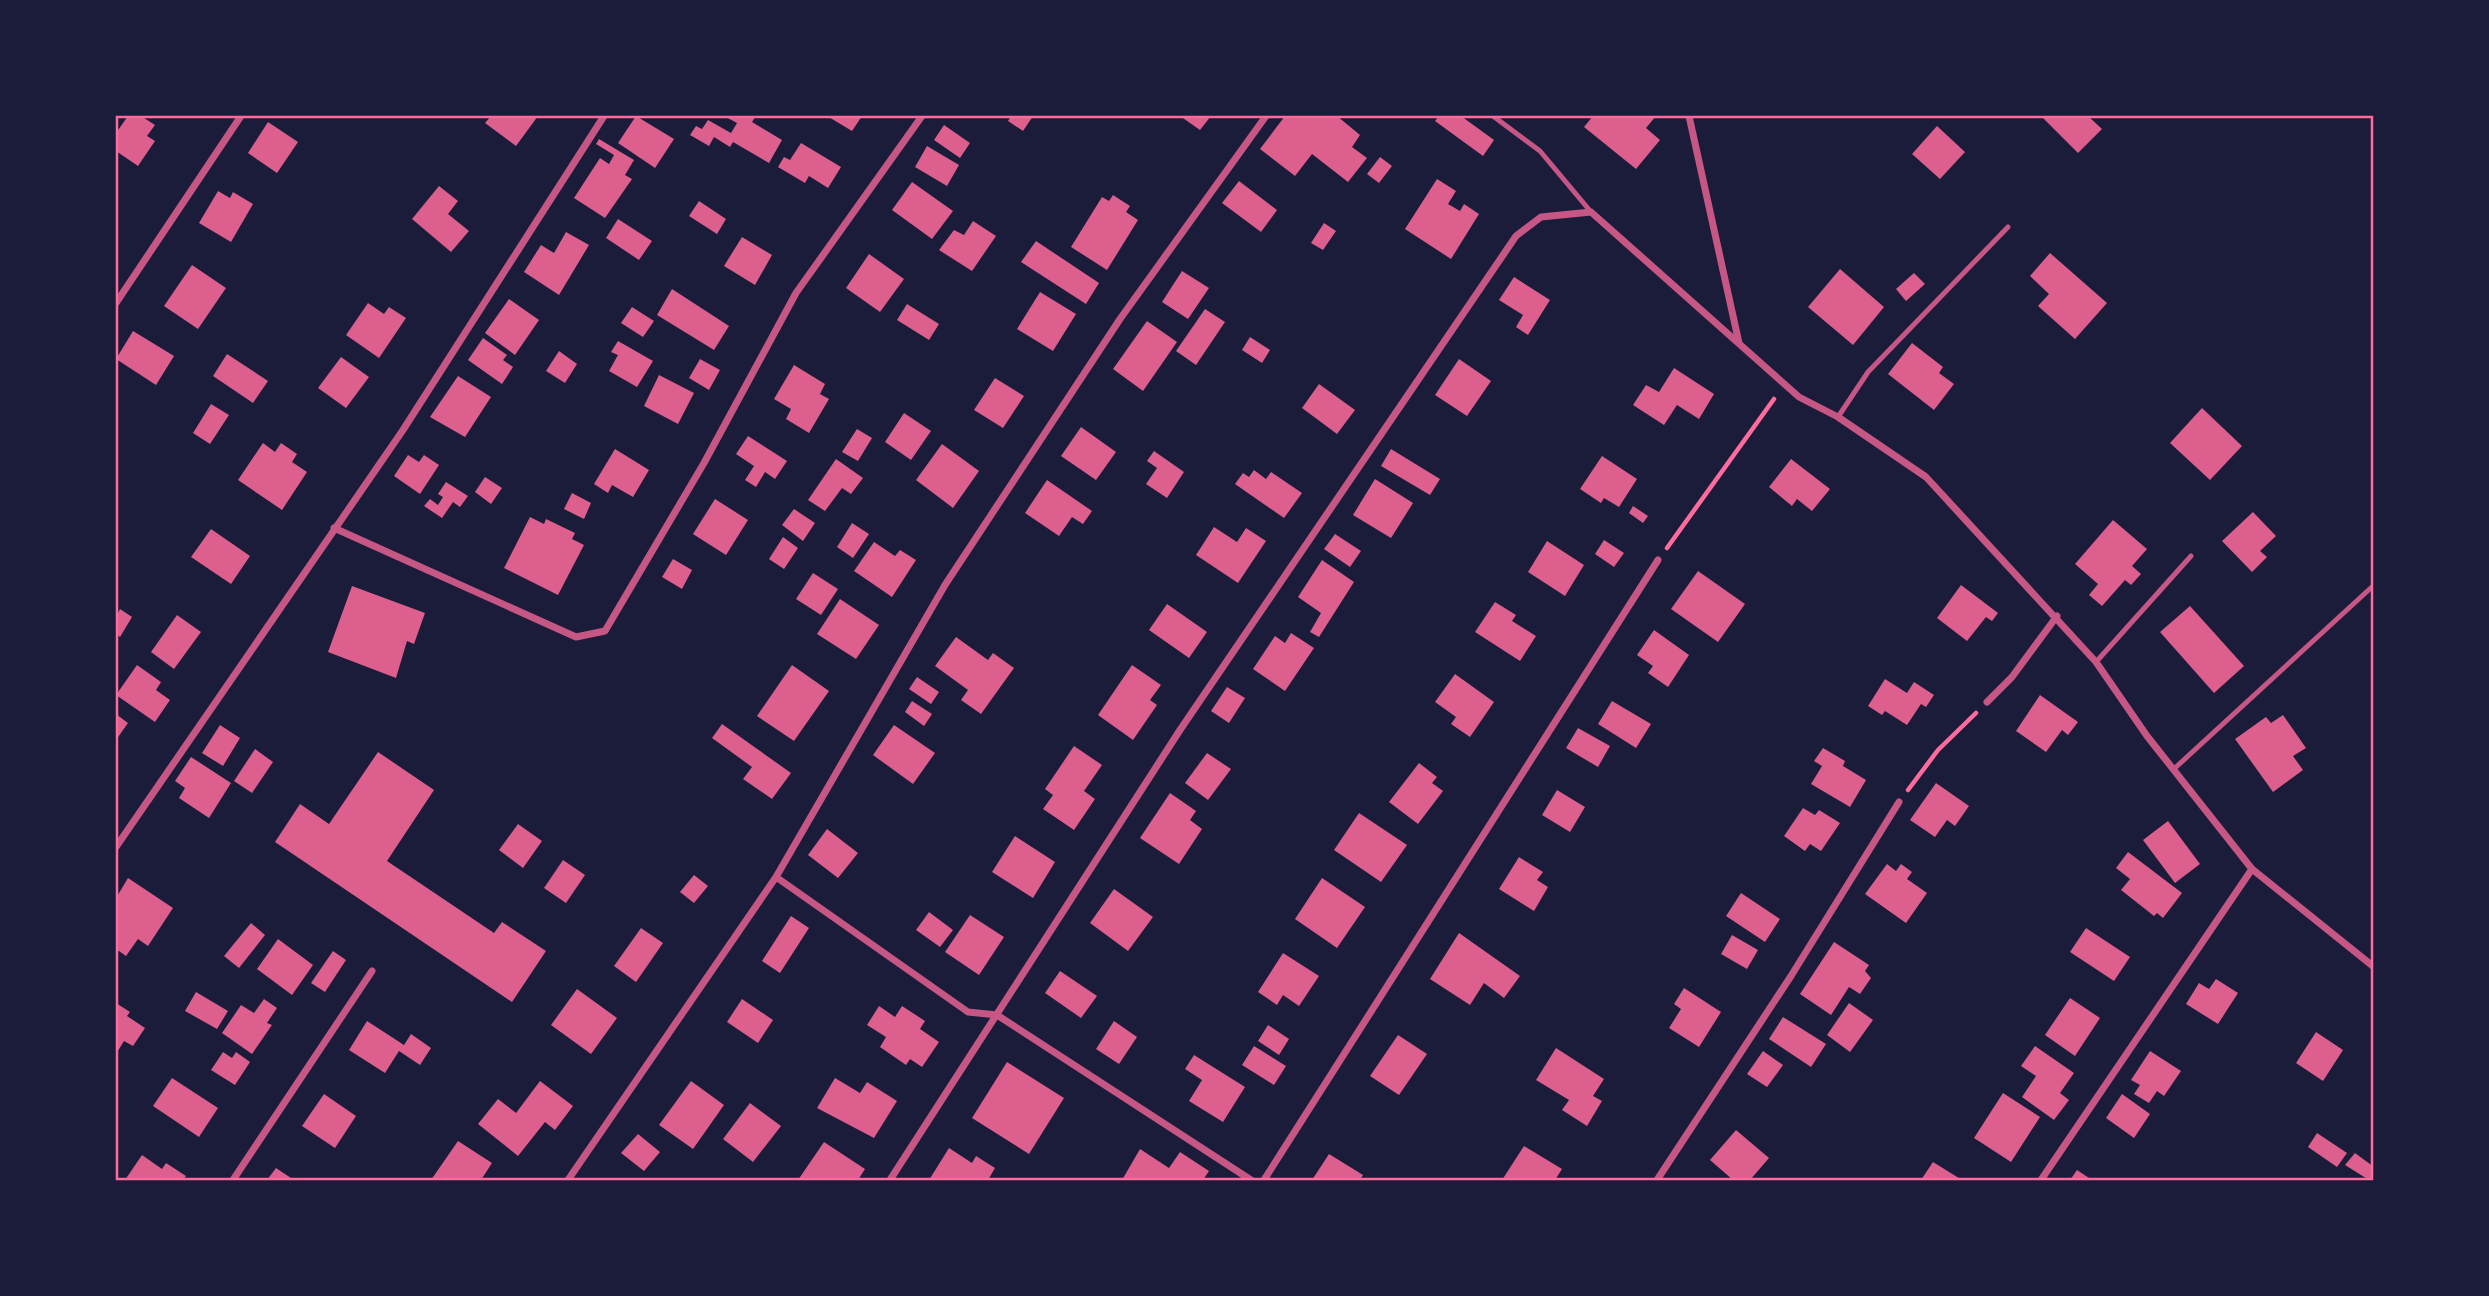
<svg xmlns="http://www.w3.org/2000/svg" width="2489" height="1296" viewBox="0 0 2489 1296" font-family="'DejaVu Sans',sans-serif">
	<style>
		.building { fill: #dd5f8e }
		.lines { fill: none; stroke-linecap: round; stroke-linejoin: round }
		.path { stroke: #ff6b9d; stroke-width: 4.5 }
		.service { stroke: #c65784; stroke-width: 5 }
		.minor { stroke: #c65784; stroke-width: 7 }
		.neatline { fill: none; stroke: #ff6b9d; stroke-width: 2.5 }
	</style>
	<rect width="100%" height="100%" fill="#1b1b3a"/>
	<path class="building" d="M128,116H141L155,125L147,136L155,141L138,166L116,151V133Z
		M491,116H538L516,146L485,123Z
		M636,116L674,139L655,168L618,143Z
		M724,116H756L752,122L782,140L769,163L733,142L730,147L714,137L709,146L690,135L696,126L702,129L708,120L731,133L737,123Z
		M827,116H862L852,131Z
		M1011,116H1033L1023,131L1008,121Z
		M1180,116H1211L1200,130Z
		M1285,116H1337L1360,135L1352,147L1367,158L1348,182L1312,154L1295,176L1260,149Z
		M1439,116H1461L1494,140L1483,156L1435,121Z
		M1593,116H1656L1646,128L1660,140L1636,169L1584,127Z
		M2041,116H2088L2102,129L2078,153Z
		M268,122L298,142L277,173L248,153Z
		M944,125L970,143L960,158L934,140Z
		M1937,126L1965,152L1940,179L1912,154Z
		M599,139L634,160L625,175L632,179L605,218L574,198L600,158L609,164L614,155L596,144Z
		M801,143L841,167L828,188L809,176L805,183L778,167L784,157L790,160Z
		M927,146L959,165L947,186L915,167Z
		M1380,157L1392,166L1379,183L1367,174Z
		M1437,179L1456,191L1448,204L1460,211L1464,204L1479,214L1451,259L1405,229Z
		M1239,181L1277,210L1261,232L1222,203Z
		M912,182L953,211L932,239L892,210Z
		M439,186L458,201L448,214L469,231L451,252L412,219Z
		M218,191L230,198L233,192L253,204L231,242L199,223Z
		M1113,195L1130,206L1126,212L1138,220L1107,270L1071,247L1102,197L1109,201Z
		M699,201L726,219L717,234L689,216Z
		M618,219L652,241L639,260L606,238Z
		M973,221L996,236L972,271L939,250L954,230L964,235Z
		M1324,223L1336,231L1323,250L1311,243Z
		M566,232L589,245L559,295L524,272L541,245L554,253Z
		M742,237L772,255L755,285L724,266Z
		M1036,241L1099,283L1086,304L1021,262Z
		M2050,253L2107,303L2075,339L2038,306L2049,294L2030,276Z
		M869,254L904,279L880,312L846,288Z
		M192,265L226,288L198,329L164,306Z
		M1840,269L1884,307L1853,345L1808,307Z
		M1182,271L1209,288L1188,319L1162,302Z
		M1914,273L1925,284L1906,301L1896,289Z
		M1514,277L1550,300L1528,335L1516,327L1523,315L1499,300Z
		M672,289L729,326L714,350L657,315Z
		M1040,292L1076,314L1053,351L1017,329Z
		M509,299L539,320L515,355L485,333Z
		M368,303L384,314L389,307L406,318L379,358L346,335Z
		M907,304L939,324L929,340L897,320Z
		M632,307L654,321L643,337L621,323Z
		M1205,309L1225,322L1196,365L1176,351Z
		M1147,321L1177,342L1143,391L1113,369Z
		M133,331L174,356L156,385L116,359Z
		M1250,337L1270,350L1262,363L1242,350Z
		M483,338L507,355L503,360L513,367L502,384L468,360Z
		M618,341L653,361L637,387L609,371L618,355L611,352Z
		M1912,343L1943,367L1939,373L1954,384L1934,410L1888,374Z
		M559,351L577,364L565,383L546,371Z
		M227,354L268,381L253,403L213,376Z
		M341,357L369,377L346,408L318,388Z
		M700,359L720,370L709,390L689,378Z
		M1459,359L1491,381L1467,416L1435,395Z
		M794,365L825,384L820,394L829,399L809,433L786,419L791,409L774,399Z
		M1674,368L1714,394L1699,419L1677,405L1664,425L1633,405L1646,385L1659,392Z
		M659,375L694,393L678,424L644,406Z
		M458,376L491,397L465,437L430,417Z
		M995,378L1024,396L1003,428L974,410Z
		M1319,384L1355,410L1337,434L1302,408Z
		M211,404L229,415L210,444L193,433Z
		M2202,408L2242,446L2210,480L2170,443Z
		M904,413L931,431L911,460L885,442Z
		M1081,427L1116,452L1096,480L1061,456Z
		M857,429L872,438L858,461L842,452Z
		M748,436L787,461L775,479L765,472L756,487L745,480L754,466L736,454Z
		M263,443L275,452L281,443L297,454L292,462L307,472L282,510L238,480Z
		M942,444L979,471L953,508L916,480Z
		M615,449L649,470L633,497L612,485L608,493L594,484Z
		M1391,449L1440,479L1430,495L1381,466Z
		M1154,451L1184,472L1167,498L1146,484L1157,468L1147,461Z
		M408,455L419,462L424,455L439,465L420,494L394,476Z
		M1602,456L1637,479L1619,507L1604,498L1601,503L1580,489Z
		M836,459L863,478L851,494L842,488L825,511L808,500Z
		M1791,459L1830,489L1812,511L1797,499L1792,506L1769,487Z
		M1254,470L1266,479L1271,472L1302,493L1284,518L1235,484L1243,473L1249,477Z
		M485,477L502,488L491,504L475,492Z
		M1375,479L1413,503L1391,538L1353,515Z
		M1047,480L1092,511L1083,524L1072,517L1059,536L1025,513Z
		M446,482L468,496L460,507L453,502L442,518L424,506L430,499L438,505L443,497L438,494Z
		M572,493L591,503L584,519L564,509Z
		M715,499L748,520L726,555L693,534Z
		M1633,506L1648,516L1643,523L1629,513Z
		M794,509L815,523L803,541L782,525Z
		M2253,512L2276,536L2260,551L2267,557L2252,572L2222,541Z
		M530,517L544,524L546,519L575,533L572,539L584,545L558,595L504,568Z
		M2113,520L2147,549L2132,566L2141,574L2131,585L2125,580L2102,606L2089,595L2098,584L2075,564Z
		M852,523L869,534L853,558L837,547Z
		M1214,527L1237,542L1246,528L1266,541L1238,583L1196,555Z
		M211,529L250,556L231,584L191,557Z
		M1335,534L1361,551L1350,567L1324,549Z
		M783,537L798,548L784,569L769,559Z
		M1604,540L1624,553L1614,567L1595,554Z
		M1547,541L1584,565L1565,596L1528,572Z
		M874,542L895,556L900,550L916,560L892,597L854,571Z
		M673,559L692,570L682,589L662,577Z
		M1322,560L1354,582L1319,637L1310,632L1321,613L1298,597Z
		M1698,571L1745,604L1718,642L1671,609Z
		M813,573L838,589L821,615L796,599Z
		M1961,585L1998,613L1992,621L1986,617L1967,641L1937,618Z
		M352,586L425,613L414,644L407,641L396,678L328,652Z
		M840,599L879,625L856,659L817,634Z
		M1495,602L1516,615L1512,621L1536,636L1520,661L1475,632Z
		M1167,604L1207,632L1189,658L1149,630Z
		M2190,606L2244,666L2214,693L2160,632Z
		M120,609L132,617L120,637L116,634V617Z
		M177,615L201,632L174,669L151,652Z
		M1654,630L1689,655L1668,687L1648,673L1653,666L1637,655Z
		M1291,633L1314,648L1285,691L1253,669L1275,636L1285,643Z
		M956,637L988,660L993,653L1014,668L981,714L961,700L968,690L935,666Z
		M137,665L161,682L156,690L170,700L155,722L116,695Z
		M792,665L829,691L794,741L757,716Z
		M1132,665L1161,685L1150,700L1157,705L1133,740L1098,715Z
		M1455,674L1494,702L1470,737L1451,724L1456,717L1435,702Z
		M917,677L939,692L931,704L909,689Z
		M1885,679L1907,693L1914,682L1934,695L1926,707L1921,704L1907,725L1885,711L1882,715L1868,706Z
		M1227,687L1245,698L1229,723L1211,711Z
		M2040,695L2078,722L2068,735L2062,730L2046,752L2016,731Z
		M912,701L932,714L924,726L905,712Z
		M1612,701L1651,724L1636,748L1598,724Z
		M116,714L128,723L116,740Z
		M2283,715L2306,748L2293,756L2303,770L2273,792L2235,739L2266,717L2271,723Z
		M722,724L791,773L772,799L743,779L752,767L712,738Z
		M220,725L240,738L223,766L202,753Z
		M894,725L935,753L913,784L873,755Z
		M1578,728L1610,746L1598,767L1566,748Z
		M1074,746L1102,765L1084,791L1095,799L1074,830L1043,809L1053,795L1045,789Z
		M1823,748L1845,761L1843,766L1866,780L1850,807L1811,784L1822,766L1814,761Z
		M255,749L273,762L252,793L234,781Z
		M378,752L434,790L387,861L494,933L502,922L546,951L512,1002L275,842L300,804L329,824Z
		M1207,753L1231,769L1208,800L1185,783Z
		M191,757L231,783L209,818L179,798L185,788L175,781Z
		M1419,763L1437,777L1432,783L1443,791L1418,824L1389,802Z
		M1936,783L1969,806L1955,826L1947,820L1935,837L1910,820Z
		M1557,790L1585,807L1570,832L1542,815Z
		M1170,793L1196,811L1190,820L1202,829L1179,864L1140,838Z
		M1803,808L1815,815L1819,810L1840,823L1821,851L1810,844L1805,851L1784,836Z
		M1359,813L1407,845L1381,882L1334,850Z
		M2168,821L2200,864L2175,883L2143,840Z
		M518,824L542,841L523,868L499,850Z
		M827,829L858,853L838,878L808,855Z
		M1015,836L1055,862L1033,898L992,872Z
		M2128,852L2182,893L2163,918L2157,913L2154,916L2121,890L2130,879L2116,868Z
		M1519,857L1543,872L1537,880L1548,887L1534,911L1499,889Z
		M563,860L585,875L566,903L544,888Z
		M1887,864L1896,871L1901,864L1912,872L1907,879L1927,893L1906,923L1865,894Z
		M694,875L708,886L694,903L680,892Z
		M128,878L173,908L148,946L138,939L126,956L116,949V898Z
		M1322,878L1365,907L1337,948L1295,919Z
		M1114,889L1153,917L1128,951L1090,923Z
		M1741,893L1780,919L1765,942L1726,916Z
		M929,912L953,930L940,947L916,930Z
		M970,915L1004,937L979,975L945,952Z
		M791,916L809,928L780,973L762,961Z
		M251,923L265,935L239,968L224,956Z
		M641,928L663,943L636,982L614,966Z
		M2086,928L2130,957L2114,981L2070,952Z
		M1459,933L1520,976L1504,998L1484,983L1470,1005L1430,979Z
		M1732,935L1758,950L1747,969L1721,954Z
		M278,939L313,965L292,995L257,969Z
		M1834,942L1869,965L1865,971L1871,978L1860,994L1849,987L1831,1015L1800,994Z
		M333,951L346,960L325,992L311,983Z
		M1283,953L1319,976L1299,1006L1283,995L1277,1005L1258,992Z
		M1060,971L1097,996L1081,1018L1045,993Z
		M2216,979L2238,993L2218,1024L2186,1004L2199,983L2209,989Z
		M1684,988L1721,1012L1699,1047L1669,1028L1681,1009L1674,1004Z
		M577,989L617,1018L591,1054L551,1025Z
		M196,992L228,1011L217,1029L185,1011Z
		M2070,998L2100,1018L2075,1056L2045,1035Z
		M264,999L277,1008L267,1023L272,1025L252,1054L222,1033L241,1005L254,1013Z
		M742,999L773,1020L758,1043L727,1022Z
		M116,1003L130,1012L127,1016L145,1028L133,1046L124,1041L116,1054Z
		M1849,1003L1873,1020L1850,1052L1827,1035Z
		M879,1006L895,1017L902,1006L925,1021L920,1029L939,1042L922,1067L910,1059L906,1065L880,1047L886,1037L867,1025Z
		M1783,1017L1826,1044L1811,1067L1769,1039Z
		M367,1021L404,1045L411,1034L431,1048L420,1065L399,1051L385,1073L349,1050Z
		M1114,1021L1137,1037L1119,1064L1096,1049Z
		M1268,1025L1289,1039L1279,1055L1258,1041Z
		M2316,1032L2343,1050L2323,1081L2296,1063Z
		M1398,1035L1427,1054L1399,1095L1370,1076Z
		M1254,1046L1286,1066L1274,1085L1242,1065Z
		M2035,1046L2074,1073L2060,1093L2069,1100L2054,1120L2022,1097L2036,1076L2021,1066Z
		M1556,1048L1604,1079L1593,1096L1602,1101L1587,1126L1562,1110L1569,1100L1536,1080Z
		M1763,1051L1783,1065L1767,1087L1747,1074Z
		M2150,1051L2181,1071L2164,1096L2157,1091L2149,1103L2134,1094L2140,1085L2131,1080Z
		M223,1052L232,1058L236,1052L250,1062L235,1085L211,1070Z
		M1194,1055L1245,1087L1223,1122L1189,1101L1202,1080L1185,1069Z
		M1007,1062L1064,1098L1029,1154L972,1118Z
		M172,1078L218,1108L199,1137L153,1106Z
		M835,1078L860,1093L867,1082L897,1101L874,1138L817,1108Z
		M540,1081L573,1106L555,1130L545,1122L518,1156L478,1124L498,1099L516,1113Z
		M691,1081L724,1105L693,1149L659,1125Z
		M2003,1093L2040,1117L2011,1162L1974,1138Z
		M324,1094L356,1116L335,1148L302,1126Z
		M2122,1094L2150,1114L2134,1138L2106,1118Z
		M750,1103L781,1126L753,1162L723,1139Z
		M1736,1130L1769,1158L1750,1180H1733L1710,1160Z
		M2317,1133L2347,1153L2337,1167L2308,1147Z
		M638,1134L660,1152L644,1171L621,1153Z
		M458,1141L492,1163L481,1180H431Z
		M824,1142L865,1169L858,1180L848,1178L847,1180H798Z
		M1524,1146L1562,1169L1555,1180H1502Z
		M949,1148L972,1163L976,1156L995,1168L988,1180H929Z
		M1140,1149L1169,1168L1180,1152L1209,1171L1203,1180H1122Z
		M2355,1153L2374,1167V1175L2369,1180L2345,1165Z
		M1329,1154L1363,1175L1360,1180H1312Z
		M142,1155L162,1169L166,1163L186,1176L183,1180H125Z
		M1933,1162L1962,1180H1921Z
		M276,1168L294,1180H267Z
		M2077,1170L2092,1180H2070Z"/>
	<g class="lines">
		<path class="path" d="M1667,548L1774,399
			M1908,790L1938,750L1976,713"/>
		<path class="service" d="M1493,116L1540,151L1591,212
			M1838,417L1868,372L2008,227
			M2096,662L2191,556
			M2175,768L2374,585"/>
		<path class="minor" d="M1689,116L1739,343
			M116,303L241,116
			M334,528L576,637L605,631L704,463L796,293L922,116
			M1987,702L2012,677L2057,616
			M116,847L403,430L604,116
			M776,877L968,1012L997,1015L1251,1180
			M233,1180L372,971
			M568,1180L776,877L945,585L1120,319L1266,116
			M890,1180L1180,730L1516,236L1541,217L1591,212L1799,397L1838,417L1926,477L2096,662L2147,736L2252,869L2374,967
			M1264,1180L1658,560
			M1657,1180L1791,976L1899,802
			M2041,1180L2252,869"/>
	</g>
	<rect width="2489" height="1296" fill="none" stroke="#1b1b3a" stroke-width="234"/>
	<rect x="117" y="117" width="2255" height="1062" class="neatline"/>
</svg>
